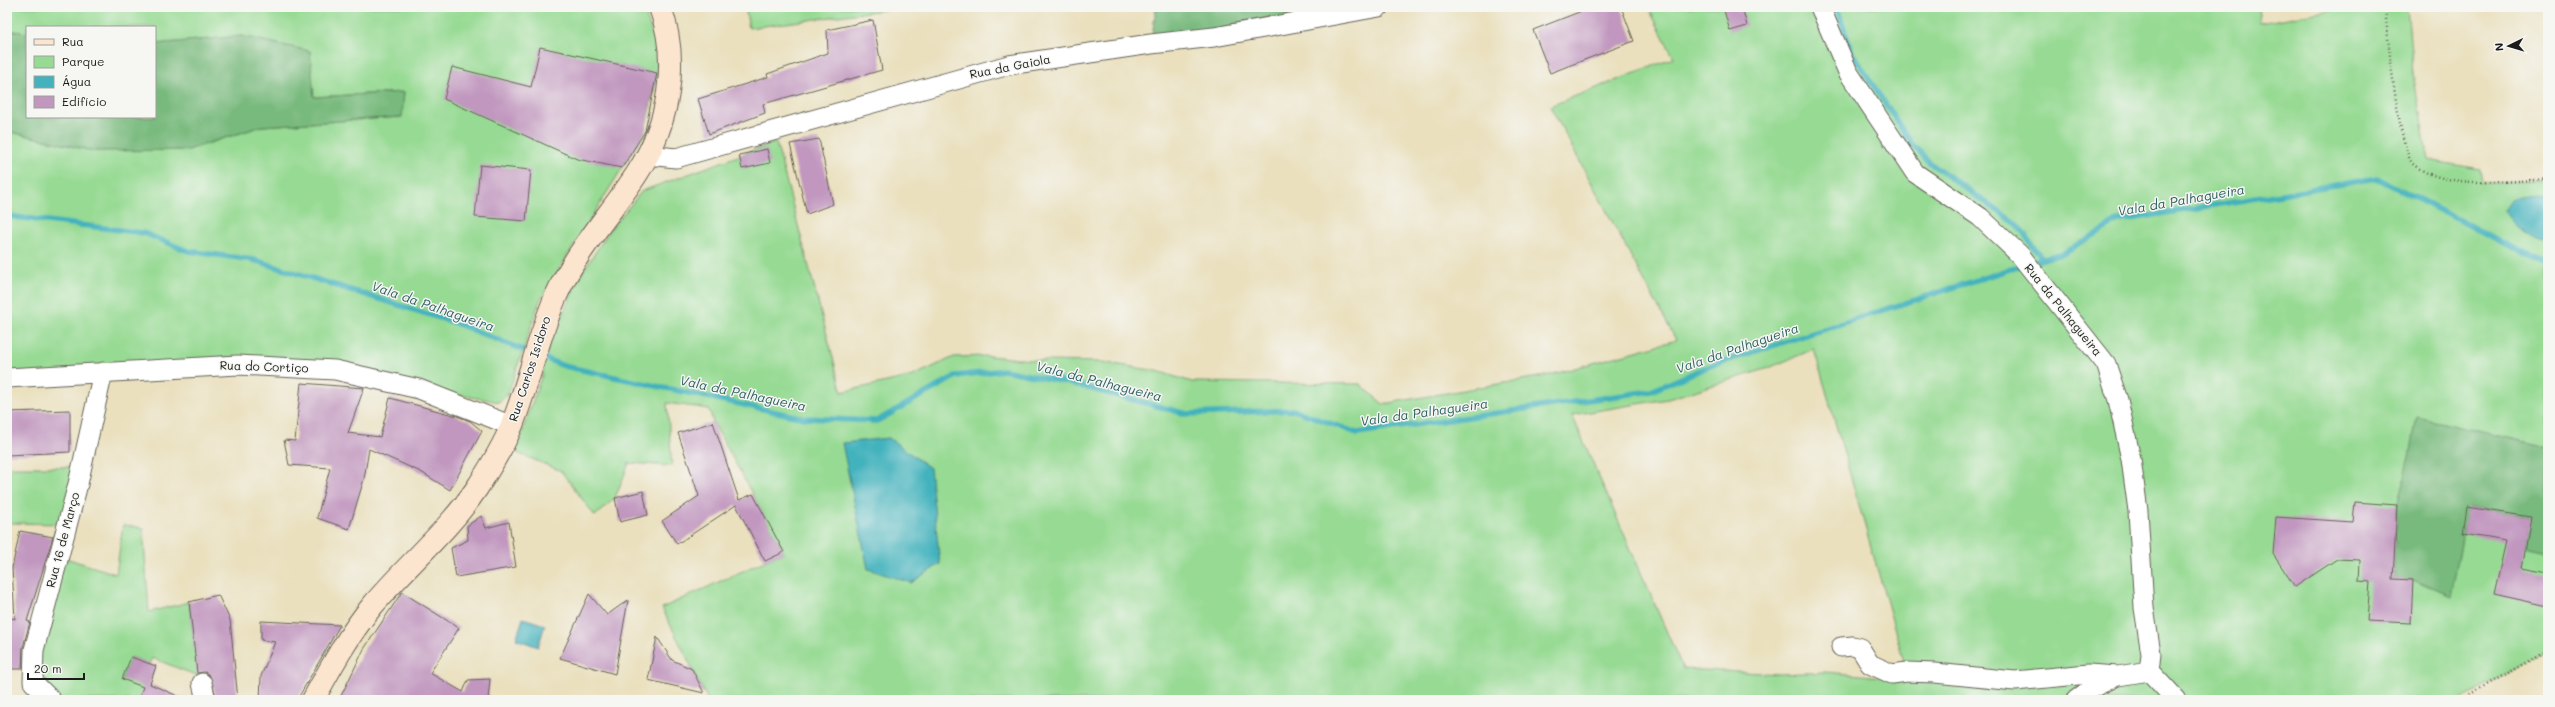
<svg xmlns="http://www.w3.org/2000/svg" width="2555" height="707" viewBox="0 0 2555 707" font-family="Mali,sans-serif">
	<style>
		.green { fill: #96da93; stroke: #597b58 }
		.forest { fill: #78ba7d; stroke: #4a6b4c }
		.water { fill: #43b2bd; stroke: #30676c }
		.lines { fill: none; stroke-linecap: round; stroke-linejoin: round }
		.stream { stroke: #43b2bd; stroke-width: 5.5 }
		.building { fill: #c197bf }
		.street-casing { stroke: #646155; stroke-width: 21 }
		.secondary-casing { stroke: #646155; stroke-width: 24 }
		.path { stroke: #646155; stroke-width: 2.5; stroke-dasharray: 1 3; stroke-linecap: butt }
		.street { stroke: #fff; stroke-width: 19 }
		.secondary { stroke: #fce5cf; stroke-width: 22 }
		.labels { text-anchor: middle; stroke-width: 3; stroke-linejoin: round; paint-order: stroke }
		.street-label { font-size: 12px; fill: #1c1c1c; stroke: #f6f6f2 }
		.water-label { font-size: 13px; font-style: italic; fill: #2e6064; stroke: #f6f6f2 }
	</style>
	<rect width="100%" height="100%" fill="#f6f6f2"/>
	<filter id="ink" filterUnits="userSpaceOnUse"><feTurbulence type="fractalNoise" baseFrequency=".025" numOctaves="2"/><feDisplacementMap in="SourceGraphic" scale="8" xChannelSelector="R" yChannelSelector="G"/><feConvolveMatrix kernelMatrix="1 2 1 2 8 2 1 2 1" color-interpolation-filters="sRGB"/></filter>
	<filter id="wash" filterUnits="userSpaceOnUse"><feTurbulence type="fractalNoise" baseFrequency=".012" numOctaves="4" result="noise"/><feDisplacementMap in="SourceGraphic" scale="16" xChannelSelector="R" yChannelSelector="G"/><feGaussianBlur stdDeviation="0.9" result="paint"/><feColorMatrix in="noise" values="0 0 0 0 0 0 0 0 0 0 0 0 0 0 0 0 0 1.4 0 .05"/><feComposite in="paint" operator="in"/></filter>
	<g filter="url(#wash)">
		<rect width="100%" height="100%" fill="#eae0be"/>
		<path class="green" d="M7,7H643L656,44L658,73L644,133L540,300L508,394L499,402L420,388L335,368L7,376V131L93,151L188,150L262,126L401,117L404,92L314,97L242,36L155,44V27H27V33L7,30Z
			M745,7H906L749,28Z
			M1648,7H2258L2260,23L2348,7H2407L2413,73L2428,160L2480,169L2482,182L2548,181V198L2534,195L2521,231L2548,245V265L2533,258L2548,266V651L2459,700H2076L2117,676L1907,672L1814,349L1766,369L1668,399L1572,415L1683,669L1781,674L1825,672L1908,679L2091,683L2066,700H708L662,608L784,552L713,422L709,409L667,403L672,466L629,463L615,498L595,516L561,471L515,452L542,375L548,346L580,276L609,231L642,191L776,142L842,392L913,376L954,357L989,356L1043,361L1102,362L1157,371L1192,382L1360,384L1383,404L1550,375L1676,340L1550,106L1674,58Z
			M7,467H82L67,524L7,523Z
			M123,525L143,528L149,612L189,602L198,676L152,658L149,664L131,657L122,679L150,684L140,700H51L33,682L59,556L116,574Z"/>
		<path class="forest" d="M1156,7H1378L1151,44Z
			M7,30L27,33V117H155V44L242,36L310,51L314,97L404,92L402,117L262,126L188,150L93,151L7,131Z
			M2417,417L2548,447V550L2526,545L2530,517L2468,507L2451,596L2413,580L2393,579L2397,505L2410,457Z"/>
		<path class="water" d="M2534,195L2548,198V245C2529,236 2514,229 2504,210L2513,198Z
			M889,438L930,468L940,564L911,583L868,569L842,443Z
			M523,618L545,625L538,647L516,639Z"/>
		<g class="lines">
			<path class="stream" d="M1837,7L1852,53L1911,143L1930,163L2018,225L2042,259
				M7,216L144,233L188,251L254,260L453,322L531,353
				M2031,263L2065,252L2118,221L2377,178L2548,266
				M539,356L564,366L804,418L877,421L956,376L1004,370L1070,383L1187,414L1294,410L1357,433L1651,391L1707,367L2023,265"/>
		</g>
		<g id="blocks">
			<path class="building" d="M1592,7H1621L1634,41L1550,73L1533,30Z
				M1723,7H1742L1747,26L1730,31Z
				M873,20L882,70L763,104L765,113L709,134L698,99L768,77L767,74L828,53L827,30Z
				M540,47L657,73L645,131L622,168L577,159L444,99L452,67L531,87Z
				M819,139L833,204L807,214L790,144Z
				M767,149L770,163L742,169L739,155Z
				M480,165L531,170L526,221L475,217Z
				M301,383L364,388L348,433L380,437L390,398L457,416L470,421L482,431L450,490L421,472L369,449L364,479L349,529L317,518L330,468L289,465L284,440L295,441Z
				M70,410V452L7,455V412Z
				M713,422L739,500L753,494L784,552L765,561L736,505L677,544L662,521L699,496L678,433Z
				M643,491L648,515L620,522L615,498Z
				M2355,502L2397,505L2393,579L2413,580L2411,623L2367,621L2370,582L2359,581L2360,560L2337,559L2295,587L2273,554L2276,517L2353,522Z
				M2467,507L2531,517L2522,568L2548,573V606L2494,594L2506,541L2463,534Z
				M481,516L486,528L509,522L516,567L456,577L451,548L468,540L467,526Z
				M20,531L53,537L27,621L30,622L23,647L22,669H7V617L15,619L12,568Z
				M402,592L459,628L430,673L463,692L468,680L490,679L488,700H339L364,649Z
				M589,594L607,615L628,600L615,674L560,658Z
				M218,595L230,620L238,700H217L210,676L205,672L197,673L189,602Z
				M261,621L340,625L297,700H260L261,676L275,642L261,640Z
				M657,637L672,660L692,669L704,693L648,680Z
				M131,657L156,666L150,684L187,700H138L143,687L122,679Z"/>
		</g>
	</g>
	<g filter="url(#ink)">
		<use href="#blocks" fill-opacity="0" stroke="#646155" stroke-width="1"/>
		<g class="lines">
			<defs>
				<path id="street" d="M1820,7L1848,72L1915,173L1980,217L2020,255L2106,364L2118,400L2131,459L2138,511L2144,608L2151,654L2149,671L2176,700
					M648,155L676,158L1009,65L1151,44L1214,37L1379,7
					M7,378L238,365L335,370L419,389L512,426
					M1841,647L1853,646L1860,648L1870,664L1892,674L1907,672L1935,673L2015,681L2088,674L2118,676L2149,671
					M202,683L206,700
					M51,700L33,682L34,650L78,484L103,372
					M2076,700L2092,688L2117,676"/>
				<path id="secondary" d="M313,700C331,667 349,634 373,605C406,566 449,530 477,488C490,468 503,447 512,425C529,382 538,337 556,296C577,249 611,214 638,172C669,123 680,62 660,7"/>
			</defs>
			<use href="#street" class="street-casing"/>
			<use href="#secondary" class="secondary-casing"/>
			<path class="path" d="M2385,7C2387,31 2399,154 2414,165C2446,190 2509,181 2548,179
				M2459,700L2548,651"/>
			<use href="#street" class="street"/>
			<use href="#secondary" class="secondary"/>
		</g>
	</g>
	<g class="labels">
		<g class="street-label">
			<text transform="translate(1010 67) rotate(-11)" y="4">Rua da Gaiola</text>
			<text transform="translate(2063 310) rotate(51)" y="4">Rua da Palhagueira</text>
			<text transform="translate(264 367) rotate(2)" y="4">Rua do Cortiço</text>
			<text transform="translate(530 369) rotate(-72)" y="4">Rua Carlos Isidoro</text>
			<text transform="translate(63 540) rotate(-75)" y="4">Rua 16 de Março</text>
		</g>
		<g class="water-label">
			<text transform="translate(2181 200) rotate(-10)" y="5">Vala da Palhagueira</text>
			<text transform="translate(433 306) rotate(19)" y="5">Vala da Palhagueira</text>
			<text transform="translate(1737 348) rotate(-19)" y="5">Vala da Palhagueira</text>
			<text transform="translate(1099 381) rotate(14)" y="5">Vala da Palhagueira</text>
			<text transform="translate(743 393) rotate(12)" y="5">Vala da Palhagueira</text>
			<text transform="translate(1424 412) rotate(-8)" y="5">Vala da Palhagueira</text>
		</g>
	</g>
	<rect width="2555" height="707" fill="none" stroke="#f6f6f2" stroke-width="24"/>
	<rect x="26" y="26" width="130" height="92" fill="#f6f6f2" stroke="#9f9f9c"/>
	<rect x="34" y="39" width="20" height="6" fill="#fce5cf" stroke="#9f9f9c"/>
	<text x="62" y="46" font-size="12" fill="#1c1c1c">Rua</text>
	<rect x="34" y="56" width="20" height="12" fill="#96da93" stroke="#9f9f9c"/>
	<text x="62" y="66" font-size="12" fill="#1c1c1c">Parque</text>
	<rect x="34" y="76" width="20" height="12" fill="#43b2bd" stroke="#9f9f9c"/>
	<text x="62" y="86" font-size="12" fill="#1c1c1c">Água</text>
	<rect x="34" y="96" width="20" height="12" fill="#c197bf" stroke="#9f9f9c"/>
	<text x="62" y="106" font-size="12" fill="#1c1c1c">Edifício</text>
	<g transform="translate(2509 46) rotate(265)" stroke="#f6f6f2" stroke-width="3" paint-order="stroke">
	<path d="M0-3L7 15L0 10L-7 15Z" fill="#1c1c1c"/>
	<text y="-6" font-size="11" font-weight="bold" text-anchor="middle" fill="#1c1c1c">N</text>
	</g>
	<path d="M28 673v6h56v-6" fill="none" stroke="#1c1c1c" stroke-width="2"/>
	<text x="34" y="673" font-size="12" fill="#1c1c1c" stroke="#f6f6f2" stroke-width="3" paint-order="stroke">20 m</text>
</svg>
